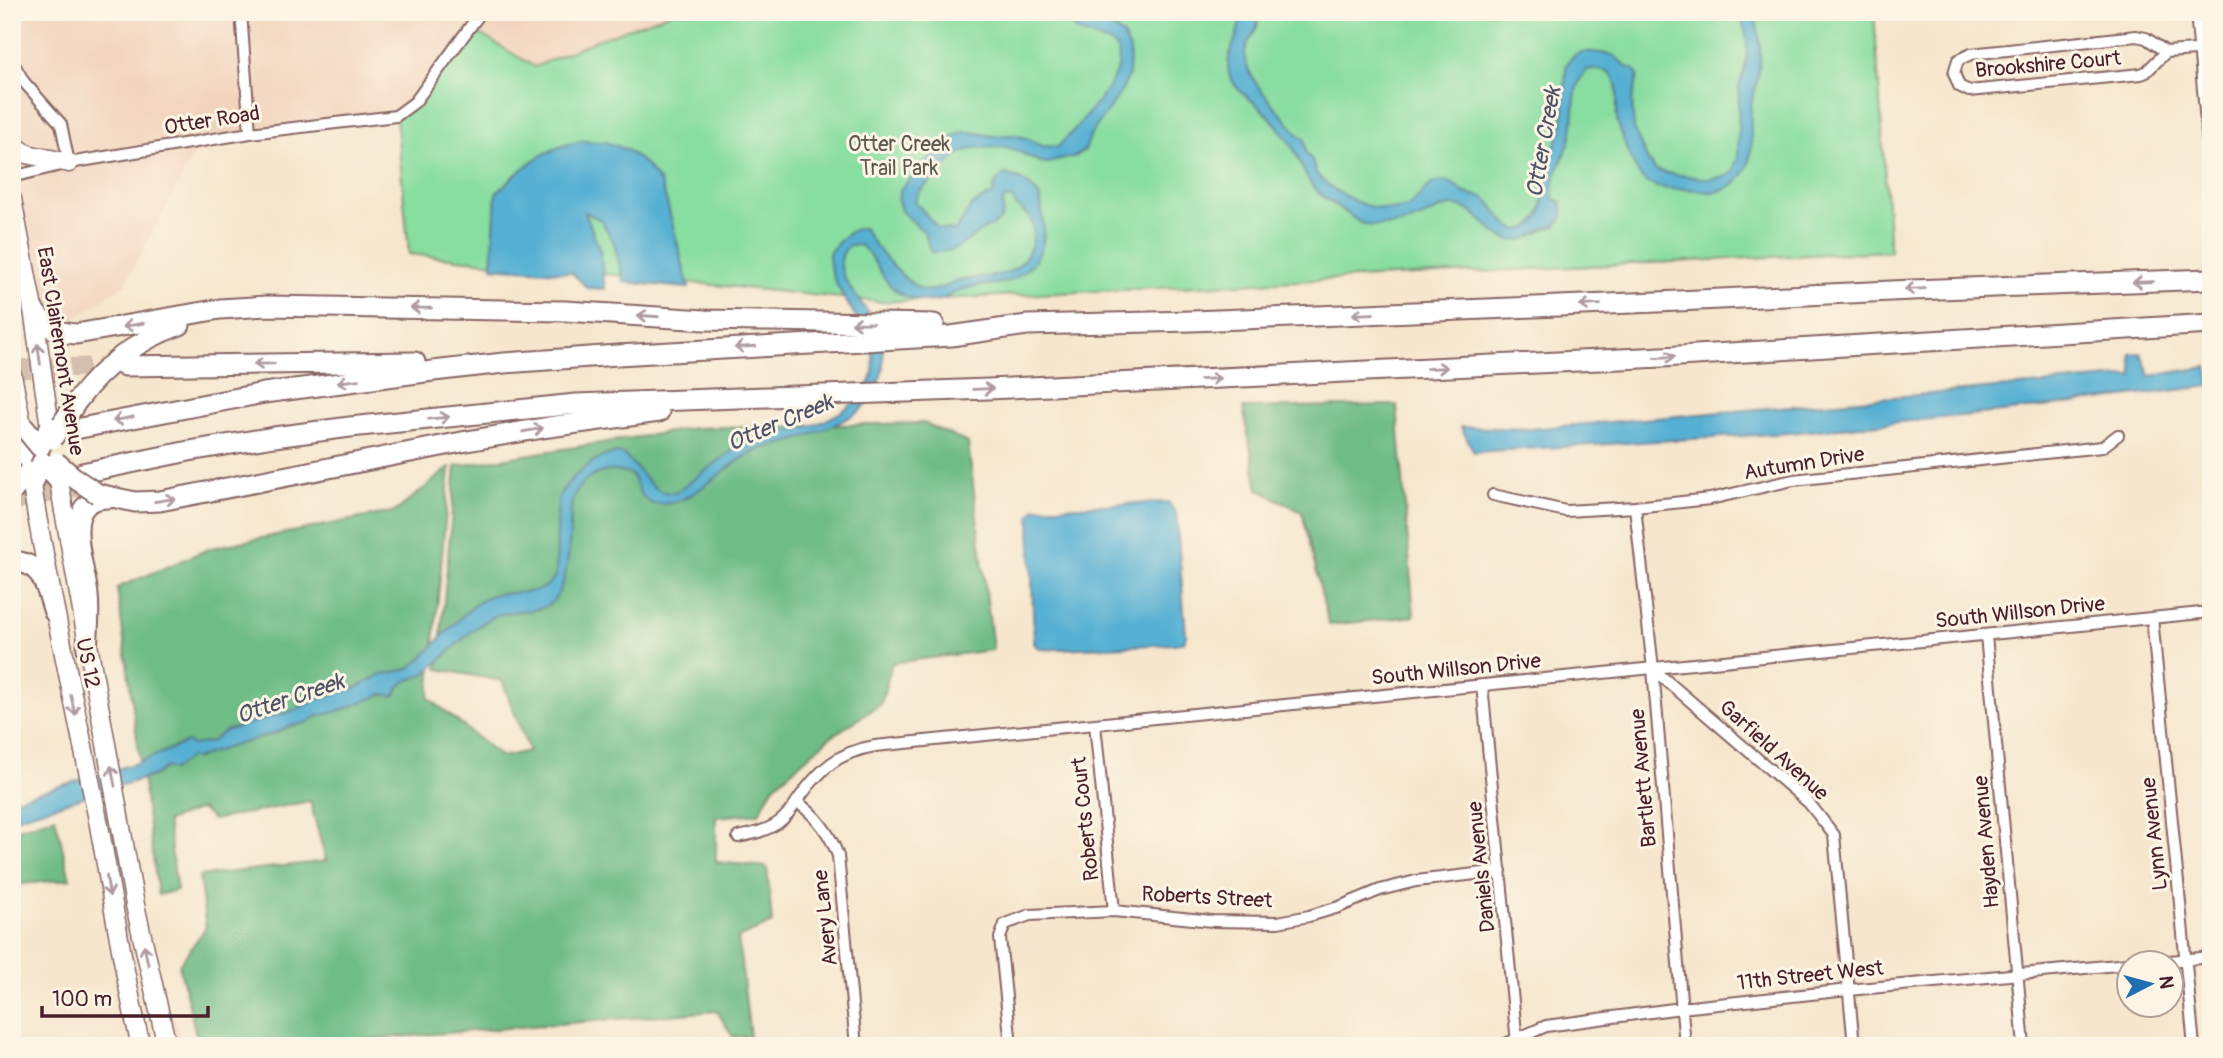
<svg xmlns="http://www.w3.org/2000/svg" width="2223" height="1058" viewBox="0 0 2223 1058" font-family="Pangolin,sans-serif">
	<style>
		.built { fill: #f2d4be }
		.green { fill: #88dda0; stroke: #697e66; stroke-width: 2 }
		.forest { fill: #6ebc86; stroke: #5c6e58; stroke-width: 2 }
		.water { fill: #56b0d3; stroke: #50687f; stroke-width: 2 }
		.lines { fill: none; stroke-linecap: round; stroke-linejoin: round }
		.motorway-tunnel { stroke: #d4bead; stroke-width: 19; stroke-dasharray: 19 10; stroke-linecap: butt }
		.minor-casing { stroke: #866564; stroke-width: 14 }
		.tertiary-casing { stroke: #866564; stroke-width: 18 }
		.primary-casing { stroke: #866564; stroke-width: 21 }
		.motorway-casing { stroke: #866564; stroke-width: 23 }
		.minor { stroke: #fff; stroke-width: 10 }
		.tertiary { stroke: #fff; stroke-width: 14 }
		.primary { stroke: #fff; stroke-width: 18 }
		.motorway { stroke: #fff; stroke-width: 19 }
		.primary-bridge-casing { stroke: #866564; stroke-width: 21; stroke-linecap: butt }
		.motorway-bridge-casing { stroke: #866564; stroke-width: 23; stroke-linecap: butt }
		.primary-bridge { stroke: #fff; stroke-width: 18 }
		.motorway-bridge { stroke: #fff; stroke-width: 19 }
		.oneway { stroke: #ae9aa0 }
		.labels { text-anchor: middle; stroke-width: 6; stroke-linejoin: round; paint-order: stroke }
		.street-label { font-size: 21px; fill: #4a1f2b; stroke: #fcf5e5 }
		.park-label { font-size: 21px; fill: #5d584e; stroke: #fcf5e5 }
		.water-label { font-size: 23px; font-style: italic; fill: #4e5266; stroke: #fcf5e5 }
	</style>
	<rect width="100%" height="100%" fill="#fcf5e5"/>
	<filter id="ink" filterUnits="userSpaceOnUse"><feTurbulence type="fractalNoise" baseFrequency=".0143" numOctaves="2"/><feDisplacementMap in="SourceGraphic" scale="14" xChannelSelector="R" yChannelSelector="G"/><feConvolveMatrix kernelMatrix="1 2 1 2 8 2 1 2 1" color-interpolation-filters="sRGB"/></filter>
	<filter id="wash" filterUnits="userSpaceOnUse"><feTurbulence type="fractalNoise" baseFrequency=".00686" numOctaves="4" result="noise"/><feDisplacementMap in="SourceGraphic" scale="28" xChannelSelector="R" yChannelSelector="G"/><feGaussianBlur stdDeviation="1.57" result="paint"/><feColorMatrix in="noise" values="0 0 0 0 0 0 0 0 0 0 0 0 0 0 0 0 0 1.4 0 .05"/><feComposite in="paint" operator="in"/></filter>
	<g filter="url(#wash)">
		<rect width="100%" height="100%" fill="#f6e6cd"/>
		<path class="built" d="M12,12H674L594,41L535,67L470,28L396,116L201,142L126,283L61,329L41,313L12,199Z
			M173,1018L176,1021L184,1046H173L168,1021Z
			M422,1039L426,1046H329Z"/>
		<path class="green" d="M674,12H1874L1890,251L881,302L409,254L396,116L470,28L535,67L594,41Z"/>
		<path class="forest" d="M1397,405L1414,616L1329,625L1302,512L1258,489L1243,408Z
			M924,423L968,443L993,650L892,663L881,704L829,738L773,787L759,813L716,817V862L767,867L772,923L738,938L750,1036L733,1037L717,1011L288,1046H199L179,965L206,927L199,876L326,861L310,801L213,820L201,809L167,821L177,890L158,895L117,588L211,548L396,511L450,467L429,698L501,757L529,751L502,681L438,669L456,466L695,428Z
			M55,817L70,879L12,885V831Z"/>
		<path class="water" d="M1063,12H1093L1123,35L1130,50L1129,75L1121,92L1091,134L1085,150L1076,156L1048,163L1040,162L1013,149L1002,147L973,148L958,154L919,192L915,202L939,229L955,231L972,205L993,194C993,185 997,179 1005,174C1017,177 1034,185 1040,198C1041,202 1042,209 1042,214C1047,243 1042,261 1015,278C1001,286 983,284 967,288C958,290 951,295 943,299C930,304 913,300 901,294C882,284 877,258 860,245L848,246C827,269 857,295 870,315C880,332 887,357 881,376C877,389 868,404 858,412C845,421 805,438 790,442C779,445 769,445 759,450C731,461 710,486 683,499C674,504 662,504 652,504L641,495L632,475C604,464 578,477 571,506C569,533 573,599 541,608C525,613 508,609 493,617C468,630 449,654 427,672C413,682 401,676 395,696L382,694L345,709L316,717L306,723L290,726L278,732L207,754L197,759L190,757L173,770L166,767L155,775L12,819V800L137,763L187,742L192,745L211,742L225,731L295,710L320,698L354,689L381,675L408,669L418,662C434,646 472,601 492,595C514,589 544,600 556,574L558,499C567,479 600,449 623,454C639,467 651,496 675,493L735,449C746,447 754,439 764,436C781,430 800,430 817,424C860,406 890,378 864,330C851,306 828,281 829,253C838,243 849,227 864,228C872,244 907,286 924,290C934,292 946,286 955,282C974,275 1002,280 1018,266C1025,260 1033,246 1033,238C1036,210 1018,215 1012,198L1004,199C1001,206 1005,214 1000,220C996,226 987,227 981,231C960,245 958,253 931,252L924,232L901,211L898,200L900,190L931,156L940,152L949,140L964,131L993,136L1015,135L1029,139L1042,146L1058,147C1076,127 1110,93 1118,67C1119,62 1119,56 1118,50L1112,44L1077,31Z
			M1239,12H1257C1262,33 1246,36 1245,53C1243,79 1284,113 1298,135C1308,139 1304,143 1306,152C1307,155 1311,158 1312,161C1314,164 1314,168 1315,171C1322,184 1341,194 1353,200C1365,207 1398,214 1410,205C1423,196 1428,177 1448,182C1455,183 1459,190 1465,193C1473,196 1479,194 1486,199C1497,208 1508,236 1525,229C1550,218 1541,193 1542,172L1547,168L1563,124L1566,66C1573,51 1585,50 1600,53C1605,54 1611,53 1616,57C1623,63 1624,68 1634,69L1638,76L1632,102L1634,129L1648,161L1656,170L1666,173L1708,179L1728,176L1733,171L1738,157L1739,87L1745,68L1747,54V39L1740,12H1754C1762,45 1763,63 1753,96C1746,119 1757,147 1746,169C1738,186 1720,195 1702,191C1685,187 1666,192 1650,184C1646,182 1640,177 1638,173C1633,165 1618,127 1617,119C1615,93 1626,69 1589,69C1569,83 1577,116 1571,137C1567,155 1546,182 1555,200L1561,201L1563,217L1555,226C1537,228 1532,243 1511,240C1487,236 1479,206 1453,206C1440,206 1430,215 1418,219C1406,224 1390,226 1376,226C1364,226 1357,221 1348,214C1337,206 1323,198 1314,188C1303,175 1300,159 1292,146C1285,136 1277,125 1269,116C1258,104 1239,94 1231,79C1220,56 1244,36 1239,12Z
			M581,141L606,142L627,150L645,164L660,182L667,203L689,288L624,282L614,243L601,220L585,212L600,251L605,289L588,288L572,273L492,267L496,193C524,166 542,149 581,141Z
			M2141,353L2150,376L2207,367L2211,386L2011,411L1789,433L1474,452L1461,427L1530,429L2133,376L2131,354Z
			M1168,502L1176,513L1186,635L1184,642L1175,644L1059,649C1050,649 1039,652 1034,643L1030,516L1036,508Z"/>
	</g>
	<g filter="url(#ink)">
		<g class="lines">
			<path class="motorway-tunnel" d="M12,369L121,366
				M12,501L97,483"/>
			<defs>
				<path id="minor" d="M241,12L250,133
					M2166,52L2146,72L2141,74L1969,91L1959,86L1954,73L1958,60L1971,54L2136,36L2146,38L2166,52L2211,49
					M12,61L24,82L61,124L69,163
					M12,177L69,163L250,133L396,116L415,102L481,12
					M1493,495L1566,511L1635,507L1710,499L1793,480L2102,447L2118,435
					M1635,507L1653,669L1685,1046
					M2152,618L2194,1046
					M1986,635L2024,1046
					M1653,669L1809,803L1834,835L1854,1046
					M1482,685L1517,1043
					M1095,724L1114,911
					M797,802C817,816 830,833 838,856L856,1046
					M738,837C752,834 767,831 779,822C788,816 794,806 800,797C821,768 839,752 875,746L2211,612
					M2138,964L2211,957
					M1011,1046L1000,938L1005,924L1030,915L1114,911L1212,921L1278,922L1309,916L1339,907L1380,890L1416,881L1501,871
					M1501,1046L1546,1026L1681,1008L1848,990L2128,964"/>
				<path id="tertiary" d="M2198,12L2211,156"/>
				<path id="primary" d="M12,144L27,154L69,163
					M12,199L33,309L50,427
					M12,375L22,425
					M24,442L29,471
					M64,511L135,905L167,1046
					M37,516C55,616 77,715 97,815C112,892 122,969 141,1046"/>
				<path id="motorway" d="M33,309C45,326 55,333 76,334L220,309L267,306L565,311L705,320L934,324
					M125,366L415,362
					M77,401C104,365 137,340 180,325
					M70,430L264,393L433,371L504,363L618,355L951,336L1027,325L1192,321L1657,302L1912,290L2211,279
					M82,473L189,451L274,437L350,427L576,404L988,389L1662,357L2211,324
					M98,494L135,502L160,501L467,441L549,427L659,412
					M12,561C44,563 45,586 54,612
					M87,649C88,631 90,613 88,595C85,564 57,497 110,498"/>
			</defs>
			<use href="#minor" class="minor-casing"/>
			<use href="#tertiary" class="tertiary-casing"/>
			<use href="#primary" class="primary-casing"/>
			<use href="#motorway" class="motorway-casing"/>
			<use href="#minor" class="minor"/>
			<use href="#tertiary" class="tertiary"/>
			<use href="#primary" class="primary"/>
			<use href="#motorway" class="motorway"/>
			<defs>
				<path id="primary-bridge" d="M57,469L64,511
					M30,474L37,516"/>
				<path id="motorway-bridge" d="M22,425L40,447L50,427
					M52,439L77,401
					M56,462L77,480L98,494
					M32,486L42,462L59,481
					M12,492L29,471"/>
			</defs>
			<use href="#primary-bridge" class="primary-bridge-casing"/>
			<use href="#motorway-bridge" class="motorway-bridge-casing"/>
			<use href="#primary-bridge" class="primary-bridge"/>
			<use href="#motorway-bridge" class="motorway-bridge"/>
		</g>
		<defs><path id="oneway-shaft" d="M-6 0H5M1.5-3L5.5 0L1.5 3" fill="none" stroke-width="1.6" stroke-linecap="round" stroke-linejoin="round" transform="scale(1.75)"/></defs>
		<g class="oneway">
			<use href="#oneway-shaft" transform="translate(2143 282) rotate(178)"/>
			<use href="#oneway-shaft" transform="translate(1915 289) rotate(178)"/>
			<use href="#oneway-shaft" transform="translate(1590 305) rotate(178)"/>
			<use href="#oneway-shaft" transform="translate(421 308) rotate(-179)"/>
			<use href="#oneway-shaft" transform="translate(1363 314) rotate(178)"/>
			<use href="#oneway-shaft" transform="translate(648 316) rotate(-176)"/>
			<use href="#oneway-shaft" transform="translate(862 323) rotate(-179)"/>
			<use href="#oneway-shaft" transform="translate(133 325) rotate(170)"/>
			<use href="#oneway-shaft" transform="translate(745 347) rotate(176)"/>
			<use href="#oneway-shaft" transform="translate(39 354) rotate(-98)"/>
			<use href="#oneway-shaft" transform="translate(1665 357) rotate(-3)"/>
			<use href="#oneway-shaft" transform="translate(264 364) rotate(179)"/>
			<use href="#oneway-shaft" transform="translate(1437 368) rotate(-3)"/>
			<use href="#oneway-shaft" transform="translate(1210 379) rotate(-3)"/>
			<use href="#oneway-shaft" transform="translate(348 381) rotate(173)"/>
			<use href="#oneway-shaft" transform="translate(983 389) rotate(-2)"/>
			<use href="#oneway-shaft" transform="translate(439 418) rotate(-6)"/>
			<use href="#oneway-shaft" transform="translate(123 419) rotate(169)"/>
			<use href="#oneway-shaft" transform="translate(533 430) rotate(-10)"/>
			<use href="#oneway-shaft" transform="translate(165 500) rotate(-9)"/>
			<use href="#oneway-shaft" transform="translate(73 705) rotate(77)"/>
			<use href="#oneway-shaft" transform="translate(113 776) rotate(-101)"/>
			<use href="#oneway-shaft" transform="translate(108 886) rotate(81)"/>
			<use href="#oneway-shaft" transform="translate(146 955) rotate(-102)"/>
		</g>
	</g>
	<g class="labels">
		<g class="street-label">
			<text transform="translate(2048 64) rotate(-5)" y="7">Brookshire Court</text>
			<text transform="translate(212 120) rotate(-9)" y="7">Otter Road</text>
			<text transform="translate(61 351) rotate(81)" y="7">East Clairemont Avenue</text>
			<text transform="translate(1804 463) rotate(-9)" y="7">Autumn Drive</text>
			<text transform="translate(2020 612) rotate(-6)" y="7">South Willson Drive</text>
			<text transform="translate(88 663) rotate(78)" y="7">US 12</text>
			<text transform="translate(1456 669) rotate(-6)" y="7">South Willson Drive</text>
			<text transform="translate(1774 750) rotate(42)" y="7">Garfield Avenue</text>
			<text transform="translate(1643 778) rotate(-95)" y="7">Bartlett Avenue</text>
			<text transform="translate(1085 819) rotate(-96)" y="7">Roberts Court</text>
			<text transform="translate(2154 834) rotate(-96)" y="7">Lynn Avenue</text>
			<text transform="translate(1986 842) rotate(-95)" y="7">Hayden Avenue</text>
			<text transform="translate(1481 867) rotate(-96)" y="7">Daniels Avenue</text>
			<text transform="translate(1207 897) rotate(3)" y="7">Roberts Street</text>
			<text transform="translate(825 918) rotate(-96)" y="7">Avery Lane</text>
			<text transform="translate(1810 975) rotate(-6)" y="7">11th Street West</text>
		</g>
		<g class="park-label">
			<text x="899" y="151">Otter Creek<tspan x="899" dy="24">Trail Park</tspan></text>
		</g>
		<g class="water-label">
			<text transform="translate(1543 142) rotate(-80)" y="8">Otter Creek</text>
			<text transform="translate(780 422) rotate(-23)" y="8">Otter Creek</text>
			<text transform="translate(290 698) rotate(-19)" y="8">Otter Creek</text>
		</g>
	</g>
	<rect width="2223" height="1058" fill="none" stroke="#fcf5e5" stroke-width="42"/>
	<g transform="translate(2150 984) rotate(84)"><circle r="33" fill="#fcf5e5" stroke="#b59f9b" stroke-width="2"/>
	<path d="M0-5L12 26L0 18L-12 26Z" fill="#1f6fb2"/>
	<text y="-10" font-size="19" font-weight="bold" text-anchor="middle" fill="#4a1f2b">N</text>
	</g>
	<path d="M42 1006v10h166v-10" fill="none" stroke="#4a1f2b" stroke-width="3.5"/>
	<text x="52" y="1006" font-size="21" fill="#4a1f2b" stroke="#fcf5e5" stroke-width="5" paint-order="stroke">100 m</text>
</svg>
